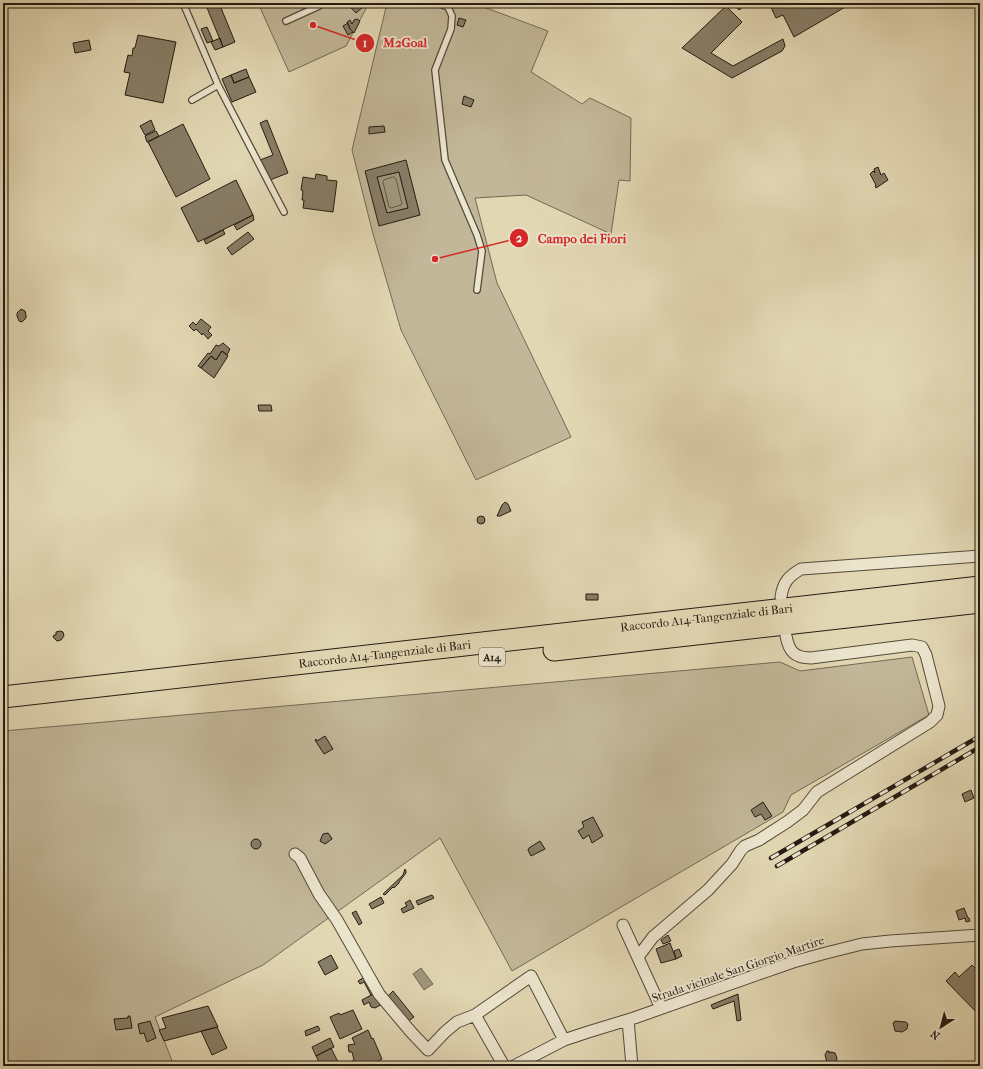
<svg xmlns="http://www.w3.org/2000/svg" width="983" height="1069" viewBox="0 0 983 1069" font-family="'IM FELL French Canon',serif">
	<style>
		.green { fill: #c2b798; stroke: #736955 }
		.water { fill: #a1977c; stroke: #6f6552 }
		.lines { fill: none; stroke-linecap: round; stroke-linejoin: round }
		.shore { stroke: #625947; stroke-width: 1 }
		.building { fill: #877d66; stroke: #241b12; fill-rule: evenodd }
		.lane-casing { stroke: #544a3a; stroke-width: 8 }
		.street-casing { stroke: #544a3a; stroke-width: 13 }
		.highway-casing { stroke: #241b12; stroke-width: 23 }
		.lane { stroke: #ece5ce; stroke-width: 5.5 }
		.street { stroke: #ece5ce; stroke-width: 11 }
		.highway { stroke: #e2d7b3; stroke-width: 21 }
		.rail-casing { stroke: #241b12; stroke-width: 4.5 }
		.rail { stroke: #ece5ce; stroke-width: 3; stroke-dasharray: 9; stroke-linecap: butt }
		.labels { text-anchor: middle; stroke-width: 3.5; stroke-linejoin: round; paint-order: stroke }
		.shield { fill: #ece5ce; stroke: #60584a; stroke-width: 1 }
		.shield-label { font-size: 11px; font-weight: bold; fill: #241b12 }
		.street-label { font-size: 12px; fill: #241b12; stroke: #ece5ce }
		.leader { fill: none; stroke: #d62828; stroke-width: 1.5 }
		.callout-dot { fill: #d62828; stroke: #ece5ce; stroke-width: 1.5 }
		.mark-label { font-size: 12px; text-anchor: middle; font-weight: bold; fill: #fff }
		.callout-label { font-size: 13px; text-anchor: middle; font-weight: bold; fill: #d62828; stroke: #ece5ce; stroke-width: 3.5; stroke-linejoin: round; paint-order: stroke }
	</style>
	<rect width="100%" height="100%" fill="#e2d7b3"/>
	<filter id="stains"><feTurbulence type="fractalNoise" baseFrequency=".005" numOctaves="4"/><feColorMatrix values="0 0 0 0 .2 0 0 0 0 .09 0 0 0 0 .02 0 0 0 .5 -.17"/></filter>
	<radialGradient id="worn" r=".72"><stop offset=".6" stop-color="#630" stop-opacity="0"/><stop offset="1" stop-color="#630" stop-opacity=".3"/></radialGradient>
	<path class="green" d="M258,3H369L346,46L289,72Z
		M387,3H473L548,31L531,72L582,104L590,98L631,118L630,181L619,180L611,234L526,195L475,198L497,283L571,437L476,480L401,330L373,234L352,150Z
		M912,657L929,715L791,795L783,812L512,971L440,838L263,965L155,1017L174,1066H3V731L780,662L800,671Z"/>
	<path class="water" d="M399,172L408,208L387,213L377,177Z
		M421,968L433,984L424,990L413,974Z"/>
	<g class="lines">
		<path class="shore" d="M394,177L396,179L402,204L401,205L391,208L389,207L383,182L384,180Z"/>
	</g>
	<path class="building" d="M205,3H219L235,42L223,47Z
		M356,3H358L363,7L356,13L351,8Z
		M733,3H741L744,6L739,10Z
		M769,3H852L794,37L783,15L776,18Z
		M726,6L742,22L711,53L733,66L783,39L785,46L782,51L732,78L682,48Z
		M459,18L466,20L463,27L457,25Z
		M357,19L360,21L354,33L350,29L347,22L350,20L352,24L354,20Z
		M348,23L350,29L353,32L348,35L343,26Z
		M207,27L213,41L207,43L201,29Z
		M138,35L176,42L163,103L125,95L130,73L124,72L128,55L132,56L133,48H135Z
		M220,38L223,47L215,50L211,42Z
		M89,40L91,50L75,53L73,43Z
		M246,69L249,77L234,83L231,75Z
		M231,75L234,83L249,77L256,92L232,102L222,79Z
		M464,96L474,100L471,107L462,104Z
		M151,120L155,130L145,135L140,126Z
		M267,120L288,173L270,180L260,160L273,155L260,123Z
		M183,124L210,179L176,197L148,142Z
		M384,126L385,132L369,134V127Z
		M156,131L159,136L147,142L145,136Z
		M406,160L420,215L379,226L365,171ZM399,172L408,208L387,213L377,177Z
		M878,167L881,175L884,173L888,180L876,188L875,186L876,185L870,174L873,171L875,173L874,169Z
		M316,174L327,176V180L337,181L333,212L303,208L304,200H302L303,191L301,190L303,177L315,179Z
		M236,180L253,215L198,242L181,208Z
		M253,215L254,220L237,230L234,225Z
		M223,230L225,234L206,244L204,240Z
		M248,232L254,239L232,255L227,248Z
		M21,309L25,311L26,315V318L22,322L19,321L17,316V313Z
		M201,319L211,327L208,331L212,335L208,339L203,333L202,335L196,329L194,331L189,326L193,322L196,325Z
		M223,343L230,349L227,355L222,351L216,360L211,356L201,368L198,366L208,353L210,354L216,345L219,346Z
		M222,351L228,356L214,378L201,368L211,356L216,360Z
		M258,405H271L272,411H259Z
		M505,502L508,504L511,511L500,516H497L502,505Z
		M477 520a4 4 0 1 1 8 0a4 4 0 1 1-8 0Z
		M586,594H598V600H586Z
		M60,631L63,632L64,636L61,640L57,641L53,637L54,635H56V632Z
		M325,736L333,749L324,754L315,740L316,739L317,741Z
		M971,790L974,798L965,802L962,794Z
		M763,802L772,816L765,820L761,814L755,817L751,810Z
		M593,817L603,836L592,843L589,835L583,839L578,831L584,827L582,822Z
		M323,834L328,833L331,837L332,839L325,844L320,841Z
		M251 844a5 5 0 1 1 10 0a5 5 0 1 1-10 0Z
		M540,841L545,849L531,856L528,850L529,848Z
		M405,869L406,871V873L399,882V883L394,888L393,887L385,895L383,894L403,875Z
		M432,895L434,898L418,905L416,901Z
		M381,897L384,903L372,909L369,904Z
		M410,900L414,908L403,913L401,909L407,906L405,903Z
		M964,908L968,918H969L970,921L966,922L965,918L959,920L956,911Z
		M356,911L362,923L359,925L352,913Z
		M668,935L671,941L663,944L661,940Z
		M670,943L676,959L661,963L656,949Z
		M679,949L682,956L676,959L674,951Z
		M331,955L338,968L325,975L318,962Z
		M972,965L980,973V1016L946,981L955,972L959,977Z
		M366,976L375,993L371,995L364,982L360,984L358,981Z
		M393,991L414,1017L407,1022L387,997Z
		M375,993L384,1003L375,1008L371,1007L369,1002L364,1005L362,1000Z
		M738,994L741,1020L737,1021L734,1001L713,1009L711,1005Z
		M208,1006L218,1027L164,1041L159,1030L166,1028L162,1018Z
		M353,1010L362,1029L340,1039L330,1017L339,1013L340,1015Z
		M128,1016H130L132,1028L116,1030L114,1019L128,1018Z
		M150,1021L156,1038L147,1042L144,1033L140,1034L138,1024Z
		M895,1021L906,1022L908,1024L907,1029L902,1032L895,1031L893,1023Z
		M318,1026L320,1030L306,1036L305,1031Z
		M217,1027L227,1048L212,1055L201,1031Z
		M368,1030L372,1039L373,1038L382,1059L376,1062V1066H351L350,1062L354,1060L352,1052H349L348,1045L355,1044L352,1038Z
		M330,1038L334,1047L316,1056L312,1047Z
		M331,1048L340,1066H321L316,1056Z
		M827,1051H829V1053L831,1052L835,1053L837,1058L836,1063L830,1065L827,1063L825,1055Z"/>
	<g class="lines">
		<defs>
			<path id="lane" d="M183,3L218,85L284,212
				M437,3L448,7L452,16L451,29L435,70L445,160L477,235L482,251L477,290
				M286,21L319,6L318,3
				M192,100L218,85"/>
			<path id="street" d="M781,597C783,582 789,576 801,569L980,556
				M295,854L300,858L319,894L337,920L379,994L411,1032L428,1050L445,1032L457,1022L475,1015L531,976L564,1040
				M623,925L661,1008
				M638,957L653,937L708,890L732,864L741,850L745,846L759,840L787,822L803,810L817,792L930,722L937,715L939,706L926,655L922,647L912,645L811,658C794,658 789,651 786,636
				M475,1015L504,1066
				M628,1020L632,1066
				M514,1066L564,1040L588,1032L634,1018L793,962L826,953L862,944L890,941L980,935"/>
			<g id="highway">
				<path d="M554,650L980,602"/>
				<path id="s1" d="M3,697L980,587"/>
			</g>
		</defs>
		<use href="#lane" class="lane-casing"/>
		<use href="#street" class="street-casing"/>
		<use href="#highway" class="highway-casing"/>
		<use href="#lane" class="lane"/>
		<use href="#street" class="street"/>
		<use href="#highway" class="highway"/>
		<defs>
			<path id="rail" d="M771,858L980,736
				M777,866L980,747"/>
		</defs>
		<use href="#rail" class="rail-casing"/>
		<use href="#rail" class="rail"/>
	</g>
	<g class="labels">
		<rect class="shield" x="479" y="648" width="26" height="18" rx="3"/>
		<g class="shield-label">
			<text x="492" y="661">A14</text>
		</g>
		<g class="street-label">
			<text dy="4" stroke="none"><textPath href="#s1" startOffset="708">Raccordo A14-Tangenziale di Bari</textPath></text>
			<text dy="4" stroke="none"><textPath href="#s1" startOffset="384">Raccordo A14-Tangenziale di Bari</textPath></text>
			<text transform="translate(738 969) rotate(-19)" y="4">Strada vicinale San Giorgio Martire</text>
		</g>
	</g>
	<path class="leader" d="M313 25L365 43M435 259L519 238"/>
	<g class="callout-dot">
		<circle cx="313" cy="25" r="4"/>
		<circle cx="435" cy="259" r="4"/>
		<circle cx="365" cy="43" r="10"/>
		<circle cx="519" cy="238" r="10"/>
	</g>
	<g class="mark-label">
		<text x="365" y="47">1</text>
		<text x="519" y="242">2</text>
	</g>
	<g class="callout-label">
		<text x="405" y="47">M2Goal</text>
		<text x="582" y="243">Campo dei Fiori</text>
	</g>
	<rect width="983" height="1069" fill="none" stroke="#e2d7b3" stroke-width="16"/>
	<rect x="4" y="4" width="975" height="1061" fill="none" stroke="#241b12" stroke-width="2"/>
	<rect x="8" y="8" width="967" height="1053" fill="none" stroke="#241b12"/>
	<g transform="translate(941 1027) rotate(216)" stroke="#ece5ce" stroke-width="3" paint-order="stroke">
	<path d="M0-3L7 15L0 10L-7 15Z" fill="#241b12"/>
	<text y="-6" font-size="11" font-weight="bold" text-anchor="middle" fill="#241b12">N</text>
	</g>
	<rect width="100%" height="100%" filter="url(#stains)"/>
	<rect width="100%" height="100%" fill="url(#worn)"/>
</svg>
